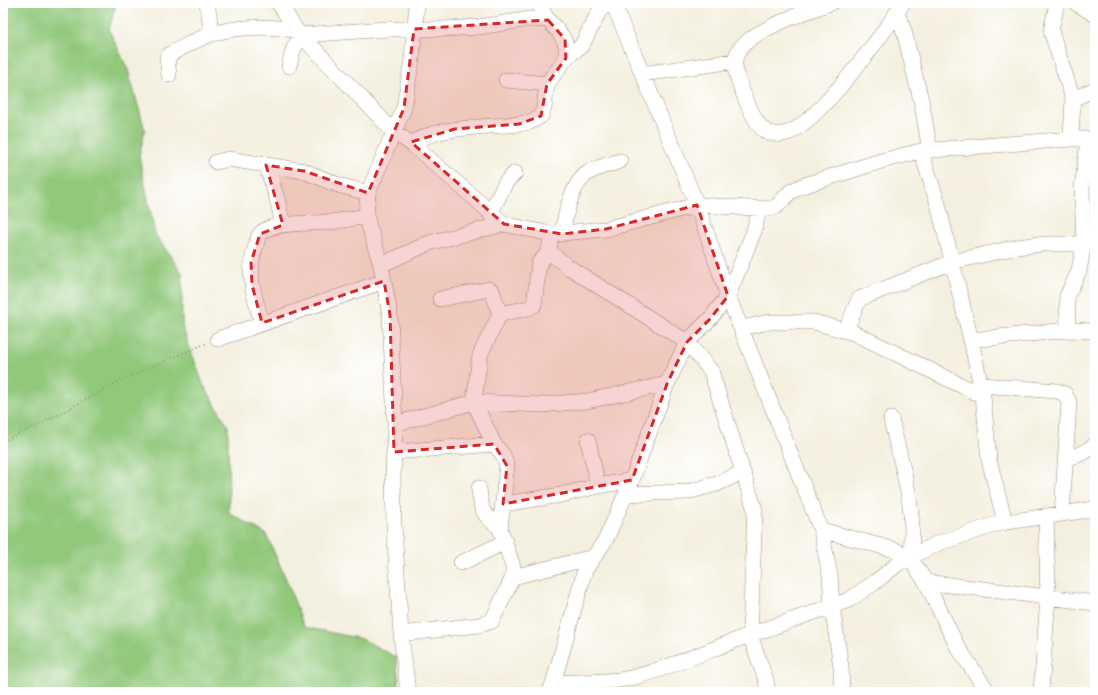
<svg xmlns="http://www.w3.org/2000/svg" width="1098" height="695" viewBox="0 0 1098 695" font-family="'Architects Daughter',sans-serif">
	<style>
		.green { fill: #91c87a; stroke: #66794c }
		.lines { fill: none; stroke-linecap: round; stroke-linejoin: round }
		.minor-casing { stroke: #988d7e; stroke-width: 16 }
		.path { stroke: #988d7e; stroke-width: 2; stroke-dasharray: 1 3; stroke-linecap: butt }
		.minor { stroke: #fff; stroke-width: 15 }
		.marked { fill: #d62828; fill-opacity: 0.2; stroke: #d62828; stroke-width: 3; stroke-dasharray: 8 5; stroke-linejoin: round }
	</style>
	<rect width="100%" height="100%" fill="#fff"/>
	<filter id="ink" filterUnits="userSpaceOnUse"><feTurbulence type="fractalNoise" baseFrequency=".025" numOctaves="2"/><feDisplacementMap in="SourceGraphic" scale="8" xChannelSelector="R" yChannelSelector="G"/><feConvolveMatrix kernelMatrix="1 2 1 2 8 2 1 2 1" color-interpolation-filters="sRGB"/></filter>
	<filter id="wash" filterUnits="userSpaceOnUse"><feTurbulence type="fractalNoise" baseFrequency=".012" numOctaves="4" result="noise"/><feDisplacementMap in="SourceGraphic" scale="16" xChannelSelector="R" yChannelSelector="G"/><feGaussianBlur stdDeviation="0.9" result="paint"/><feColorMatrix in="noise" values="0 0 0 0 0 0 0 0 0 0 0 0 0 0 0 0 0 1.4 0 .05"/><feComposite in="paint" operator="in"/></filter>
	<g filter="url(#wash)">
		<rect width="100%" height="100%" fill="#f4f0df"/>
		<path class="green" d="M3,3H116L109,30L128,70L145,130L139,156L155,234L182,273V326L203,384L228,426L229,513L266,534L286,579L304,627L362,639L396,657L400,692H3Z"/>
	</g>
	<g filter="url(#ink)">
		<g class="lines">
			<defs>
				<path id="minor" d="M207,3L212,34
					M279,3L296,30L394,132L412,144L504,224L551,234L549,252L570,268L687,342L711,371L755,510L750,635C711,649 675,666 635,677C609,684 580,680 553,684
					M538,3L548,20
					M831,3C807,11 749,31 738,52C737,54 735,58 735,61C733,73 754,124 764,130C770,134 779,136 787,133C816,125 886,31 903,3
					M1057,3L1051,31L1073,99L1071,139
					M1076,3L1095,15
					M897,13L904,31L921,100L930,150
					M289,66L293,50L301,35L387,29H442L479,27L530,19L548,20C559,32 569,40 566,58
					M642,74L734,61
					M169,75L167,58L170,54C183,48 198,38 212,34C237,26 270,26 296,30
					M506,80L547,84
					M1073,99L1095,89
					M412,144C434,126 491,127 519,124L530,122L541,116L544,108L547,84L566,58L582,45L600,10L608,3
					M921,151L938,204L971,340L983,396L989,460L1005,522
					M216,162L229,159L304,171L338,185L368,193
					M266,165L277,198L283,225
					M759,210L754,231L728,296L821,530L895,550L910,558L926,582L957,646L988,692
					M490,214L506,182L515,173
					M551,234L606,229L697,205L770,209L777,206L790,192L802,186L881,161L921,151L1071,139H1095
					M562,234C565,216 571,184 588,173C596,167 610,165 620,161
					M381,265L429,243L504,224
					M440,299L489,289L492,291L500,314
					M262,323C254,296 246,272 256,245C257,241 258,236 261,233C272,221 313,224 330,222C342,221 354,218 366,216
					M741,328L770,322H814L854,333L983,396
					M846,330L859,299L952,262L1017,247L1040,244H1080L1095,240
					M1068,330L1067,296L1079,271L1084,243L1082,189L1088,140
					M218,339L384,281
					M971,340L1068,330L1095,331
					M981,385L1057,391L1065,394L1069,402L1062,514
					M891,419C901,464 918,513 910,558
					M395,424L474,402L541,405L587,401L667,384
					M588,440L598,486
					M394,452L494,444
					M1066,459L1083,453L1095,445
					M479,488C481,512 482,513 500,528
					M626,494L687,492L717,484L743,472
					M503,504L561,495L598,486L632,480
					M821,530L830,575L832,606L841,667L842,692
					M461,563L505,542
					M513,577L593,557
					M926,582L1095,603
					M401,634L479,625L492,621L513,577V567L500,528L507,466L503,455L494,444L474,402L480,355L500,314L529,308L534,305L539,263L549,252
					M408,692L401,634L394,526L393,476L395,424L390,315L381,265L366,216L368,193L404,108L412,59L417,3
					M549,692L553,684L585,570L606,539L632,480L667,384L687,342L710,319L728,296L697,205L613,3
					M768,692L766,680L750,635L849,600L874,583L899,563L936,544L1000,523L1095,509
					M1041,692L1048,597L1046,516"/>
			</defs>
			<use href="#minor" class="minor-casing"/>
			<path class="path" d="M3,441L41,424L121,380L207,343"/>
			<use href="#minor" class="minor"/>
		</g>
	</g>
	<path class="marked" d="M548,20L565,39L566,58L547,84L541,116L519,124L455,129L411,142L504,224L562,234L606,229L697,205L728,296L710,319L687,342L667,384L632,480L503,504L507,466L494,444L394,452L390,315L384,281L262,323L252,285L251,262L260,234L283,225L266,165L304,171L368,193L404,108L414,29Z"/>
	<rect width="1098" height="695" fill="none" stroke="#fff" stroke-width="16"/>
</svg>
